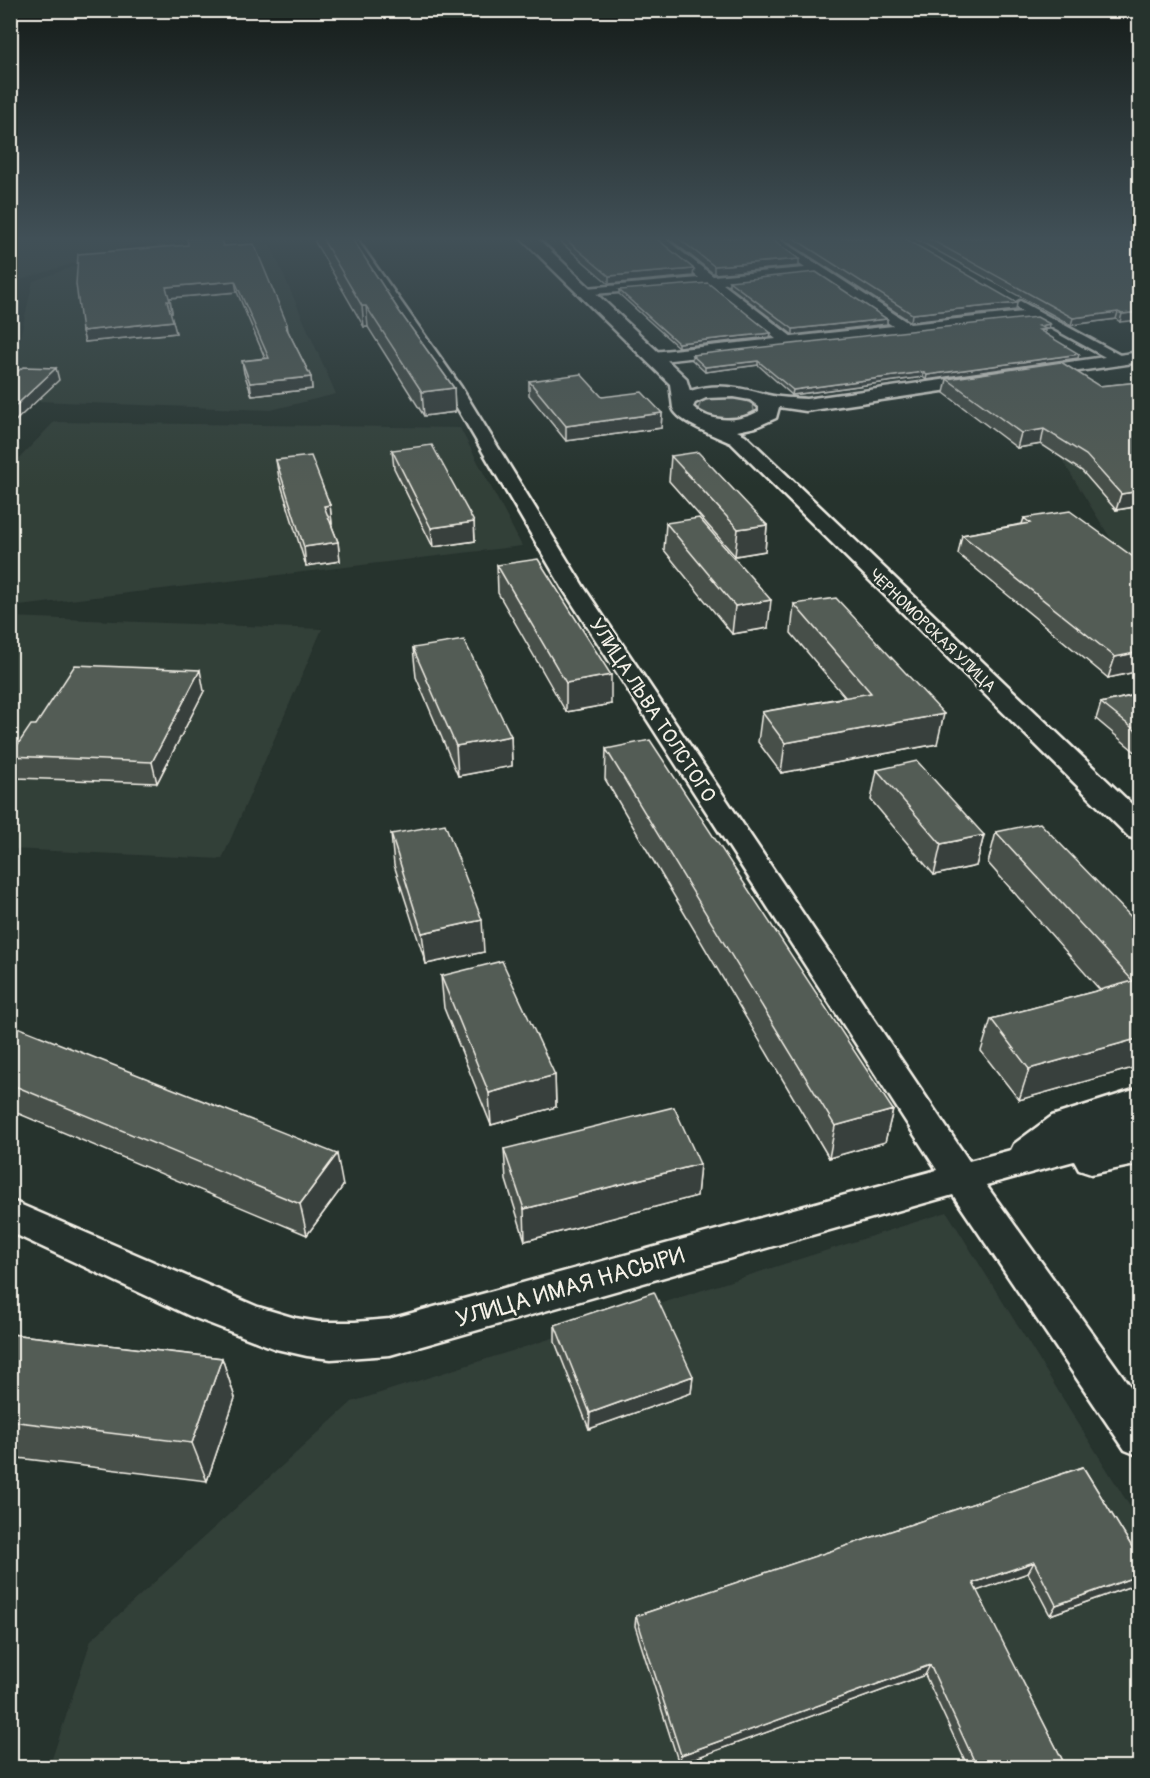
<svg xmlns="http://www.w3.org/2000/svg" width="1150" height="1778" viewBox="0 0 1150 1778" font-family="Pangolin,sans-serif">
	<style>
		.built { fill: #333f39 }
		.green { fill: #414b45; stroke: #9a9e96; stroke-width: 1.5 }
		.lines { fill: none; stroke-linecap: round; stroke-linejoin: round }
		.minor-casing { stroke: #f4f1e8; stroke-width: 5 }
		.major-casing { stroke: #f4f1e8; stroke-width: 5 }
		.minor { fill: #26332d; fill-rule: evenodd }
		.major { fill: #26332d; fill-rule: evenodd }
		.wall { fill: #474f49; stroke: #f4f1e8; stroke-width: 1.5 }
		.shaded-wall { fill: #39403c; stroke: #f4f1e8; stroke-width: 1.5 }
		.building { fill: #525c55; stroke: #f4f1e8; stroke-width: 1.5 }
		.labels { text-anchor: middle; stroke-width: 5; stroke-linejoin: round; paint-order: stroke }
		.far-street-label { font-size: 16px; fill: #f4f1e8; stroke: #26332d }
		.street-label { font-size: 20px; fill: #f4f1e8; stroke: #26332d }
		.near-street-label { font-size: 24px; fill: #f4f1e8; stroke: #26332d }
	</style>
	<rect width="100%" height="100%" fill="#26332d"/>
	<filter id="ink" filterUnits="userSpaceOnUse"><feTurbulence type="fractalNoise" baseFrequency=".0167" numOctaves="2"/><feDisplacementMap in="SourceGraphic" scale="12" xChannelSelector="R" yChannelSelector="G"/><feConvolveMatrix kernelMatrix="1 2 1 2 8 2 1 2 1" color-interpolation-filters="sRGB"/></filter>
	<g filter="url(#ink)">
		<path class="built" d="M11,238H135L137,243L11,283Z
			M270,244L336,394L271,410L11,400V377L33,281L93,260Z
			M1139,393V576L1133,575L1056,450Z
			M54,422L460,428L522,546L11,607L10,468Z
			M11,617L322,629L222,859L11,849Z
			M947,1212L1139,1521V1767L49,1768L91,1640L352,1402Z"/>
		<path class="green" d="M714,397L741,399L753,404L754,411C740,422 711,421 698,409L701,402Z"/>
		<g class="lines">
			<defs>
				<path id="minor" d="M344,238H356L461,387L585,589L969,1161L1011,1150L1014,1144L1052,1116L1140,1088V1164L1091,1174L1079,1170L1074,1161L986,1185L1140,1400V1456L1125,1450L953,1195L390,1355L331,1359L307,1356L276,1349L190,1316L10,1232V1200L258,1307L295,1318L319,1322H355L390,1319L937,1170L563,589L445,387Z
					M650,238H664L713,276L805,268L762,238H777L910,324L1023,312L1013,305L1020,301L1129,360L1126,363H1116L1036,319L653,362L648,360L645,357L648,354L653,352L776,339L708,285L581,295L579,292L581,289L586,288L699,278ZM816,275L893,326L792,337L723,284Z"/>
				<path id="major" d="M521,238H537L686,378L690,391C718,382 741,388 768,395C780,398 794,398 806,399L1140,352V362L806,411L779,407L776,418L756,427L737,431L745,435L1140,812V840L1129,837L731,443C718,437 677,422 673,408C672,400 671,391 670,384ZM733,397L750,400L759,407V411C739,423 710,423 693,407L695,403L706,398Z"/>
			</defs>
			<use href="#minor" class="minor-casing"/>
			<use href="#major" class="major-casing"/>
			<use href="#minor" class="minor"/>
			<use href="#major" class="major"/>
		</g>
		<path class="wall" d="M315,238H352L399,311L454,388L455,412L424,416L368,327H364L315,242Z
			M556,238H656L693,276L609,284Z
			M668,238H770L799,266L714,274Z
			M781,238H904L1016,310L911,322Z
			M914,238H1128L1140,255L1120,322L1116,319L1071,325Z
			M223,246L287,324L288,331L311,377L312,389L252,396L244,373L242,361L265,358L237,292L170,298L172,312H170L176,333L85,342L82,331Z
			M729,281L887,319V324L793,335L729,286Z
			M619,290L771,333L770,337L678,347L619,294Z
			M1045,329V333L1078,358L926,380L923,377L792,395L758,365L705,372L692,360V355L1049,329Z
			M947,379L1099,386L1140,382V506L1116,510L1082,471L1041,444L1017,448L944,393Z
			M529,381L602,397L662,413L661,428L566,441L529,395Z
			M392,450L474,522L475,541L433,547L394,468Z
			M671,456L767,525L765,551L735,556L669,481Z
			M276,460L330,505L332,524H331L338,542L340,561L306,566L279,478Z
			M1024,518L1140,562V671L1108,678L958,554L962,535L1022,524Z
			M666,523L768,628L732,634L664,550Z
			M497,565L611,704L566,712L498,593Z
			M794,604L937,744L781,773L758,742L762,712L845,697L791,633Z
			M413,648L511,736L512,766L458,776L416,677Z
			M204,691L157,783L17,778L10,758V755L36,725Z
			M1140,694V756L1096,719L1101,703Z
			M606,749L893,1110L885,1142L829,1158L605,779Z
			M877,770L984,835L976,866L934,875L871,800Z
			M996,832L1140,926V1066L1019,1100L981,1051L991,1019L1100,990L988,863Z
			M391,834L484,952L426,964L394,865Z
			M441,976L555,1075L556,1107L491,1125L444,1008Z
			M10,1024L343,1186L307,1235L10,1110Z
			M504,1149L700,1164L697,1196L525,1241L506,1180Z
			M555,1325L693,1376L691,1393L589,1429L555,1342Z
			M10,1334L222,1358L235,1398L207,1481L10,1457Z
			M1083,1467L1140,1560V1583L1050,1615L1028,1573L976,1591L1066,1767H968L925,1675L679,1764L635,1626L636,1616Z"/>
		<path class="shaded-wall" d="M799,259V266L714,274V266Z
			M694,269L693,276L609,284V276Z
			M235,281L237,292L168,298L166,287Z
			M167,301H170L172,312H169Z
			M1017,303L1016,310L911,322L912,314Z
			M362,306H366L368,327H364Z
			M1118,312L1116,319L1071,325L1073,318Z
			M1140,312V320L1120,322L1122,314Z
			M887,319V324L793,335V329Z
			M173,321L176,333L85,342L82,331Z
			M1050,324L1049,329L1038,330L1039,326Z
			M771,333L770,337L678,347V343Z
			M1079,354L1078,358L926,380L927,375Z
			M758,361V365L705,372V367Z
			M56,368L59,380L10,426V411Z
			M923,372V377L792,395L793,390Z
			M311,377L312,389L252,396L250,383Z
			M454,388L455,412L424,416L422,392Z
			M662,413L661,428L566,441V426Z
			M1044,429L1041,444L1017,448L1021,433Z
			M1140,491V506L1116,510L1121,494Z
			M330,505L332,524L327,525L324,506Z
			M474,522L475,541L433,547L431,528Z
			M767,525L765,551L735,556L738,529Z
			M338,542L340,561L306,566L304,547Z
			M771,600L768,628L732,634L735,606Z
			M1140,652V671L1108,678L1115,657Z
			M200,670L204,691L157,783L152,762Z
			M611,675V704L566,712V683Z
			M944,714L937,744L781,773L785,743Z
			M511,736L512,766L458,776L456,746Z
			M984,835L976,866L934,875L941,844Z
			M482,920L484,952L426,964L422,933Z
			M1140,1038V1066L1019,1100L1029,1069Z
			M555,1075L556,1107L491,1125L489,1093Z
			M893,1110L885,1142L829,1158L835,1126Z
			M337,1154L343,1186L307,1235L300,1204Z
			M700,1164L697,1196L525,1241L524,1209Z
			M222,1358L235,1398L207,1481L192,1443Z
			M693,1376L691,1393L589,1429L590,1413Z
			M1034,1562L1028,1573L968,1594L973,1583Z
			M1140,1575V1583L1050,1615L1056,1605Z
			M930,1665L925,1675L679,1764L681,1755Z"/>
		<path class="building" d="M187,238H220L223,246L254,244L287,324L285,325L311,377L250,383L242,361L269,358L235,281L166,287L170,301H167L173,321L82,331L76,284L78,254L188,245Z
			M322,238H352L399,311L454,388L422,392L366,306H362Z
			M564,238H656L694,269L609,276Z
			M678,238H770L799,259L714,266Z
			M793,238H904L1017,303L912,314Z
			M928,238H1128L1140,255V312L1122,314L1118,312L1073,318Z
			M816,272L887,319L793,329L729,281Z
			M708,283L771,333L678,343L619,290Z
			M1037,317L1050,324L1039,326L1046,329L1039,330L1079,354L927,375L923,372L793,390L758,361L705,367L692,355Z
			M1061,362L1099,386L1140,382V491L1121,494L1086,455L1044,429L1021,433L947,379Z
			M23,367L56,368L10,411V378Z
			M581,374L602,397L642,392L662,413L566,426L529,381Z
			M432,445L474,522L431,528L392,450Z
			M698,452L767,525L738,529L671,456Z
			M311,456L330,505L324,506L338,542L304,547L276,460Z
			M1070,511L1140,562V652L1115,657L962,535L1030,523L1024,518Z
			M699,518L771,600L735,606L666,523Z
			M538,559L611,675L566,683L497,565Z
			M836,598L944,714L785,743L762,712L871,693L794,604Z
			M464,640L511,736L456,746L413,648Z
			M75,665L200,670L152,762L10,756L31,725H36Z
			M1140,694V734L1101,703Z
			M650,740L893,1110L835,1126L606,749Z
			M917,761L984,835L941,844L877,770Z
			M1040,823L1140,926V1038L1029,1069L991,1019L1133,981L996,832Z
			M445,824L482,920L422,933L391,834Z
			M502,961L555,1075L489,1093L441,976Z
			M10,1024L337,1154L300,1204L10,1084Z
			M674,1107L700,1164L524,1209L504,1149Z
			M654,1292L693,1376L590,1413L555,1325Z
			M10,1334L222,1358L192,1443L10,1421Z
			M1083,1467L1140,1560V1575L1056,1605L1034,1562L973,1583L1066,1767H977L930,1665L681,1755L636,1616Z"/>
	</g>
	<linearGradient id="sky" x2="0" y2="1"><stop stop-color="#151c19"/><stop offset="0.49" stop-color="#415057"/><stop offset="1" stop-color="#415057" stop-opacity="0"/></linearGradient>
	<rect width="1150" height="487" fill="url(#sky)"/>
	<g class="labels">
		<g class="far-street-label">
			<text transform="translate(933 630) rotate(44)" y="6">ЧЕРНОМОРСКАЯ УЛИЦА</text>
		</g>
		<g class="street-label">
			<text transform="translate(653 710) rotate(57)" y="7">УЛИЦА ЛЬВА ТОЛСТОГО</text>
		</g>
		<g class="near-street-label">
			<text transform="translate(570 1287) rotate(-16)" y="8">УЛИЦА ИМАЯ НАСЫРИ</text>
		</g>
	</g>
	<rect width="1150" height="1778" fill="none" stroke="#26332d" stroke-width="36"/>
	<rect x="18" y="18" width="1114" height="1742" fill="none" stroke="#f4f1e8" stroke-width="2" filter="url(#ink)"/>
</svg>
